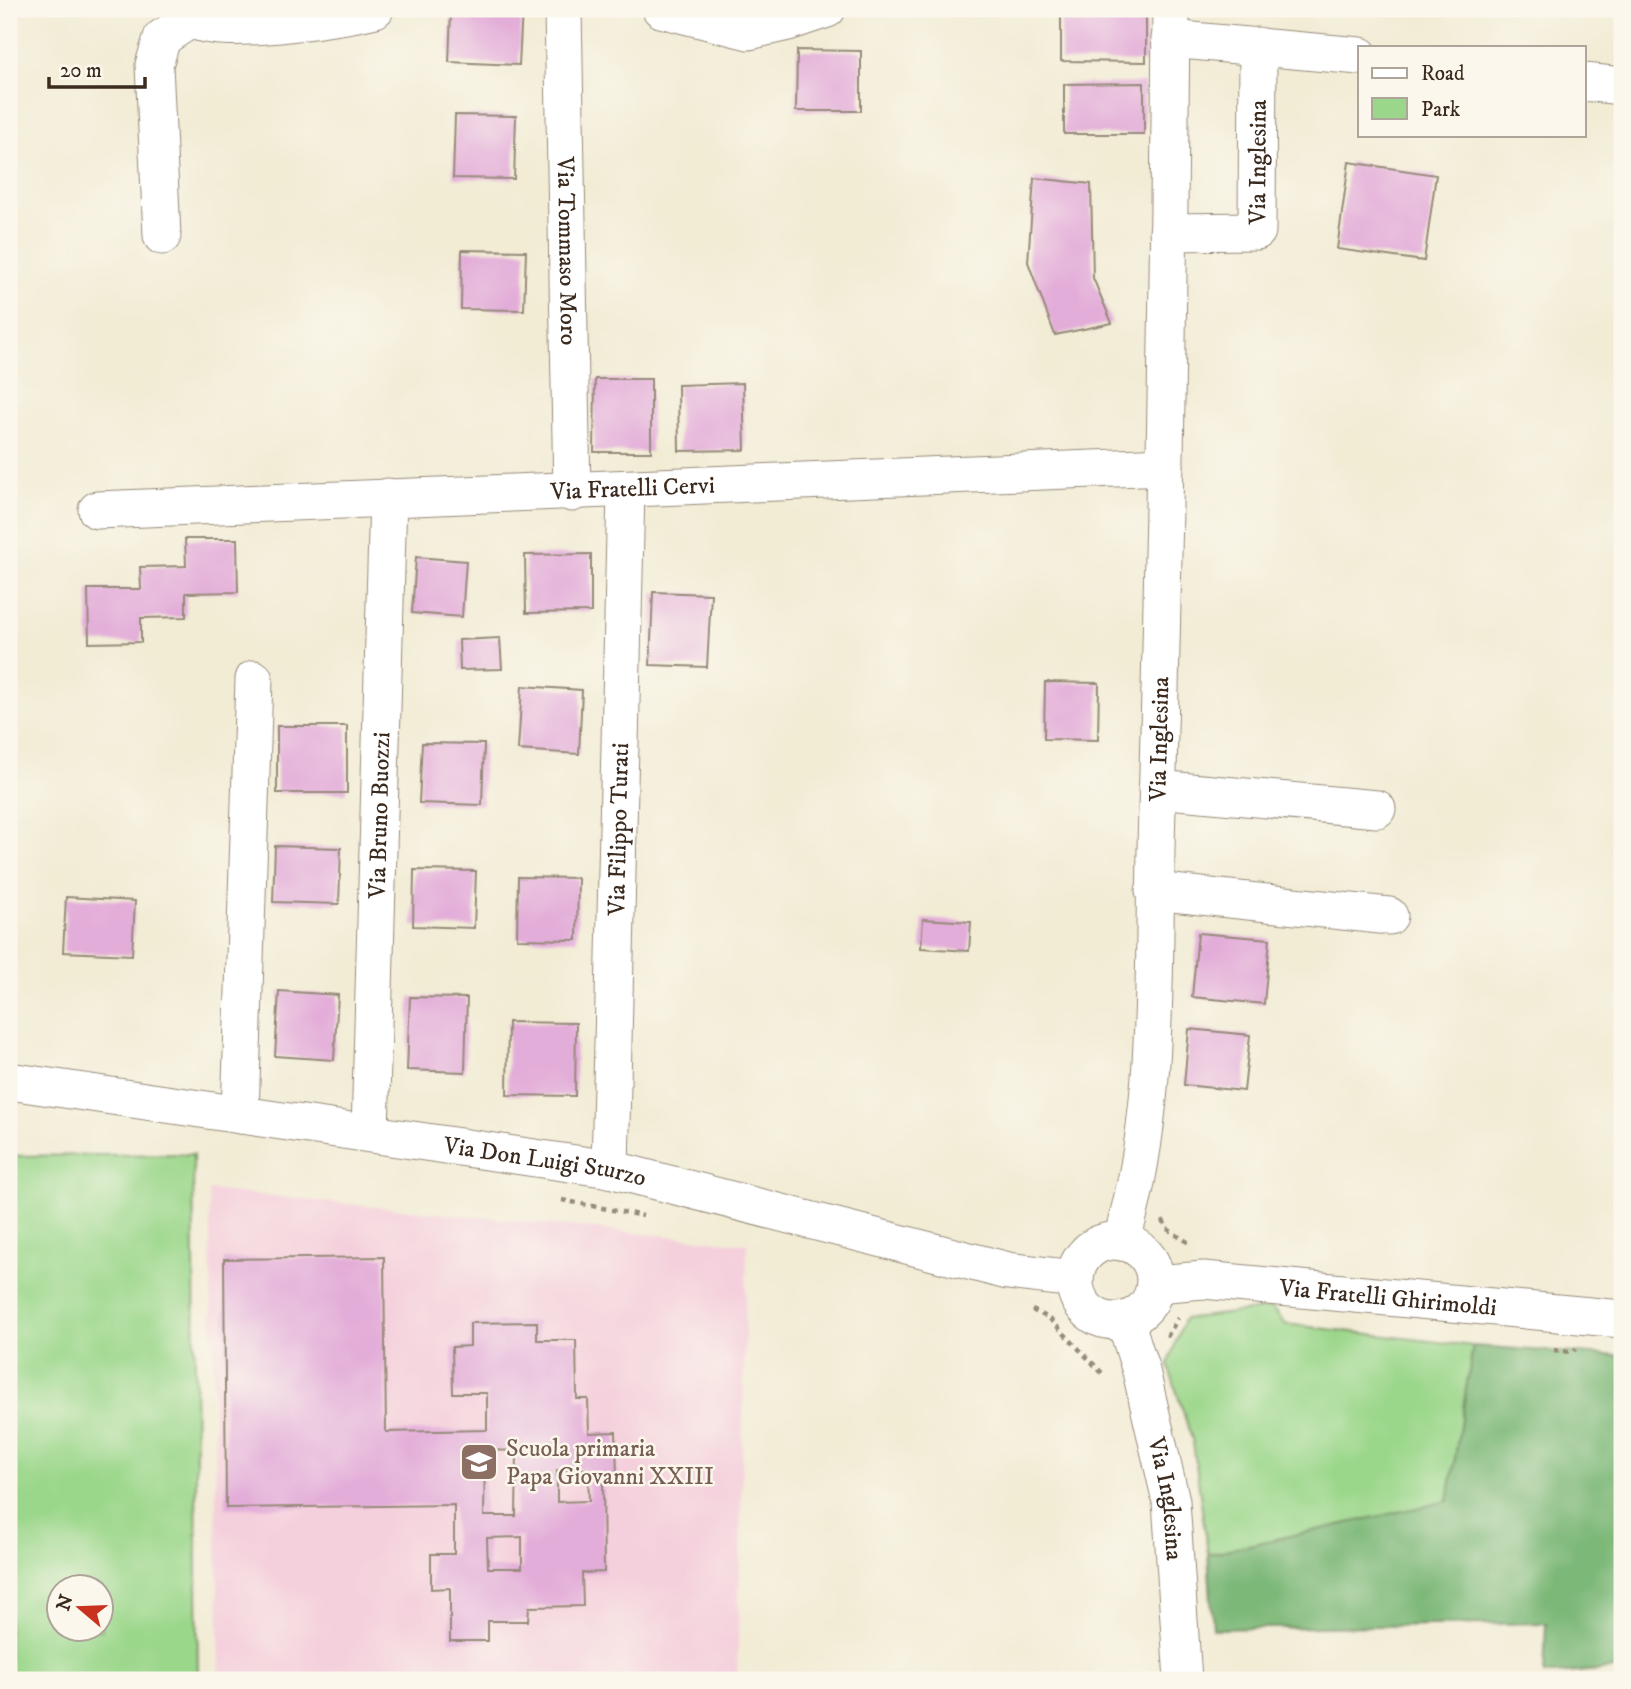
<svg xmlns="http://www.w3.org/2000/svg" width="1631" height="1689" viewBox="0 0 1631 1689" font-family="'IM FELL DW Pica',serif">
	<style>
		.built { fill: #f4cfdc }
		.green { fill: #9bd78b; stroke: #6b8054; stroke-width: 2; fill-rule: evenodd }
		.forest { fill: #7cb877; stroke: #5c714a; stroke-width: 2 }
		.building { fill: #e3add9; fill-rule: evenodd }
		.lines { fill: none; stroke-linecap: round; stroke-linejoin: round }
		.minor-casing { stroke: #968b7a; stroke-width: 39 }
		.path { stroke: #968b7a; stroke-width: 4.5; stroke-dasharray: 5 5; stroke-linecap: butt }
		.minor { stroke: #fff; stroke-width: 37 }
		.labels { text-anchor: middle; stroke-width: 5; stroke-linejoin: round; paint-order: stroke }
		.street-label { font-size: 24px; fill: #3b2a1e; stroke: #fbf7ec }
		.education-label { font-size: 24px; fill: #785e54; stroke: #fbf7ec; text-anchor: start }
	</style>
	<rect width="100%" height="100%" fill="#fbf7ec"/>
	<filter id="ink" filterUnits="userSpaceOnUse"><feTurbulence type="fractalNoise" baseFrequency=".0143" numOctaves="2"/><feDisplacementMap in="SourceGraphic" scale="14" xChannelSelector="R" yChannelSelector="G"/><feConvolveMatrix kernelMatrix="1 2 1 2 8 2 1 2 1" color-interpolation-filters="sRGB"/></filter>
	<filter id="wash" filterUnits="userSpaceOnUse"><feTurbulence type="fractalNoise" baseFrequency=".00686" numOctaves="4" result="noise"/><feDisplacementMap in="SourceGraphic" scale="28" xChannelSelector="R" yChannelSelector="G"/><feGaussianBlur stdDeviation="1.57" result="paint"/><feColorMatrix in="noise" values="0 0 0 0 0 0 0 0 0 0 0 0 0 0 0 0 0 1.4 0 .05"/><feComposite in="paint" operator="in"/></filter>
	<g filter="url(#wash)">
		<rect width="100%" height="100%" fill="#f2ecd5"/>
		<path class="built" d="M209,1190L747,1244L737,1680H220Z"/>
		<path class="green" d="M193,1154L198,1680H9V1156ZM60,1588H102V1630H60Z
			M1272,1308L1285,1324L1473,1346L1448,1502L1208,1554L1193,1442L1168,1365L1184,1319Z"/>
		<path class="forest" d="M1473,1346L1622,1356V1668L1544,1675L1546,1623L1213,1629L1208,1554L1448,1501Z"/>
		<g id="blocks">
			<path class="building" d="M472,9H522L519,65L449,62L451,12L472,13Z
				M1088,9H1146V62L1061,61V12L1088,13Z
				M797,50L861,51V111H796Z
				M1144,83V134H1064V84Z
				M455,115L516,116L514,179L453,178Z
				M1349,162L1436,175L1424,261L1337,249Z
				M1034,178L1091,184L1093,278L1112,323L1055,335L1028,262Z
				M462,250L526,251L524,310L461,309Z
				M595,379H651V452H594Z
				M743,383L745,450L679,451L678,385Z
				M185,539H237L238,592L186,593V617L141,618V642L89,643L88,589H141L140,567L186,566Z
				M591,554V612L526,613L525,555Z
				M416,557L466,561L462,617L412,613Z
				M653,592L711,594L707,667L650,665Z
				M500,638L502,669L460,670L459,640Z
				M1045,682L1099,683L1098,740L1044,739Z
				M522,686L582,690L579,754L518,750Z
				M277,726H347V793H277Z
				M422,743L484,744L482,805L419,803Z
				M275,846L341,848L339,904L273,902Z
				M414,870L476,871L474,928L413,926Z
				M518,877L578,878L577,940L517,939Z
				M66,897L135,901L132,955L63,952Z
				M923,919L971,922L969,951L921,948Z
				M1198,933L1270,939L1264,1004L1192,997Z
				M279,991L338,995L334,1060L275,1056Z
				M410,997L467,998L465,1072L407,1070Z
				M508,1022L576,1023L575,1096L507,1095Z
				M1189,1029L1250,1035L1244,1091L1184,1085Z
				M384,1257L386,1432L487,1430V1393H453L452,1347L470,1346V1323L537,1322V1340H576L577,1399H588L589,1433L616,1432L617,1482H603L604,1572L582,1573L583,1606L529,1607L528,1621H488V1641H450V1588L431,1589V1554H454V1505L226,1508L224,1259ZM485,1450L517,1451L516,1516H484ZM588,1469L589,1501L557,1502V1470ZM522,1537V1568H488L487,1538Z"/>
		</g>
	</g>
	<g filter="url(#ink)">
		<use href="#blocks" fill-opacity="0" stroke="#968b7a" stroke-width="2"/>
		<g class="lines">
			<defs>
				<g id="minor">
					<path d="M185,9C187,12 188,16 191,18C213,38 344,17 375,9"/>
					<path id="s1" d="M563,9L572,493"/>
					<path d="M661,9L749,31L788,22L827,9"/>
					<path d="M1170,39L1360,56"/>
					<path d="M1584,82L1622,86"/>
					<path id="s2" d="M1168,232L1257,231L1258,46"/>
					<path d="M162,236L154,65L162,38L191,19"/>
					<path id="s3" d="M97,510L1165,466"/>
					<path d="M1157,789L1377,809"/>
					<path d="M1154,891L1389,916"/>
					<path id="s4" d="M9,1081L610,1169L1008,1271L1075,1279"/>
					<path d="M240,1115L254,679"/>
					<path id="s5" d="M370,1132L388,497"/>
					<path id="s6" d="M610,1169L626,490"/>
					<circle cx="1115" cy="1281" r="40"/>
					<path id="s7" d="M1121,1242C1163,1106 1152,951 1157,810C1164,543 1169,276 1171,9"/>
					<path id="s8" d="M1155,1284L1204,1280L1622,1319"/>
					<path id="s9" d="M1125,1320L1141,1371L1171,1501L1183,1680"/>
				</g>
			</defs>
			<use href="#minor" class="minor-casing"/>
			<path class="path" d="M562,1200L643,1216
				M1163,1220L1166,1228L1192,1245
				M1032,1310L1049,1318L1105,1376
				M1167,1337L1178,1318
				M1554,1350L1570,1352L1576,1349"/>
			<use href="#minor" class="minor"/>
		</g>
	</g>
	<defs>
		<symbol id="school-square" viewBox="-11 -11 22 22"><rect x="-9" y="-9" width="18" height="18" rx="4" fill="#8d6e63" stroke="#fbf7ec"/><path d="M0-5L7-2L0 1L-7-2ZM-4 1L0 2.5L4 1V4Q0 6-4 4Z" fill="#fff"/></symbol>
	</defs>
	<g fill-rule="evenodd">
		<use href="#school-square" x="457" y="1440" width="44" height="44"/>
	</g>
	<g class="labels">
		<g class="street-label">
			<text dy="8" stroke="none"><textPath href="#s2" startOffset="158">Via Inglesina</textPath></text>
			<text dy="8" stroke="none"><textPath href="#s1" startOffset="242">Via Tommaso Moro</textPath></text>
			<text dy="8" stroke="none"><textPath href="#s3" startOffset="536">Via Fratelli Cervi</textPath></text>
			<text dy="8" stroke="none"><textPath href="#s7" startOffset="506">Via Inglesina</textPath></text>
			<text dy="8" stroke="none"><textPath href="#s5" startOffset="317">Via Bruno Buozzi</textPath></text>
			<text dy="8" stroke="none"><textPath href="#s6" startOffset="340">Via Filippo Turati</textPath></text>
			<text dy="8" stroke="none"><textPath href="#s4" startOffset="542">Via Don Luigi Sturzo</textPath></text>
			<text dy="8" stroke="none"><textPath href="#s8" startOffset="234">Via Fratelli Ghirimoldi</textPath></text>
			<text dy="8" stroke="none"><textPath href="#s9" startOffset="184">Via Inglesina</textPath></text>
		</g>
		<g class="education-label">
			<text x="506" y="1456">Scuola primaria<tspan x="506" dy="28">Papa Giovanni XXIII</tspan></text>
		</g>
	</g>
	<rect width="1631" height="1689" fill="none" stroke="#fbf7ec" stroke-width="35"/>
	<rect x="1358" y="46" width="228" height="91" fill="#fbf7ec" stroke="#aea59a" stroke-width="2"/>
	<rect x="1372" y="68" width="35" height="10" fill="#ffffff" stroke="#aea59a" stroke-width="2"/>
	<text x="1421" y="80" font-size="21" fill="#3b2a1e">Road</text>
	<rect x="1372" y="98" width="35" height="21" fill="#9bd78b" stroke="#aea59a" stroke-width="2"/>
	<text x="1421" y="116" font-size="21" fill="#3b2a1e">Park</text>
	<g transform="translate(80 1608) rotate(289)"><circle r="33" fill="#fbf7ec" stroke="#aea59a" stroke-width="2"/>
	<path d="M0-5L12 26L0 18L-12 26Z" fill="#c8321e"/>
	<text y="-10" font-size="19" font-weight="bold" text-anchor="middle" fill="#3b2a1e">N</text>
	</g>
	<path d="M49 77v10h96v-10" fill="none" stroke="#3b2a1e" stroke-width="3.5"/>
	<text x="60" y="77" font-size="21" fill="#3b2a1e" stroke="#fbf7ec" stroke-width="5" paint-order="stroke">20 m</text>
</svg>
